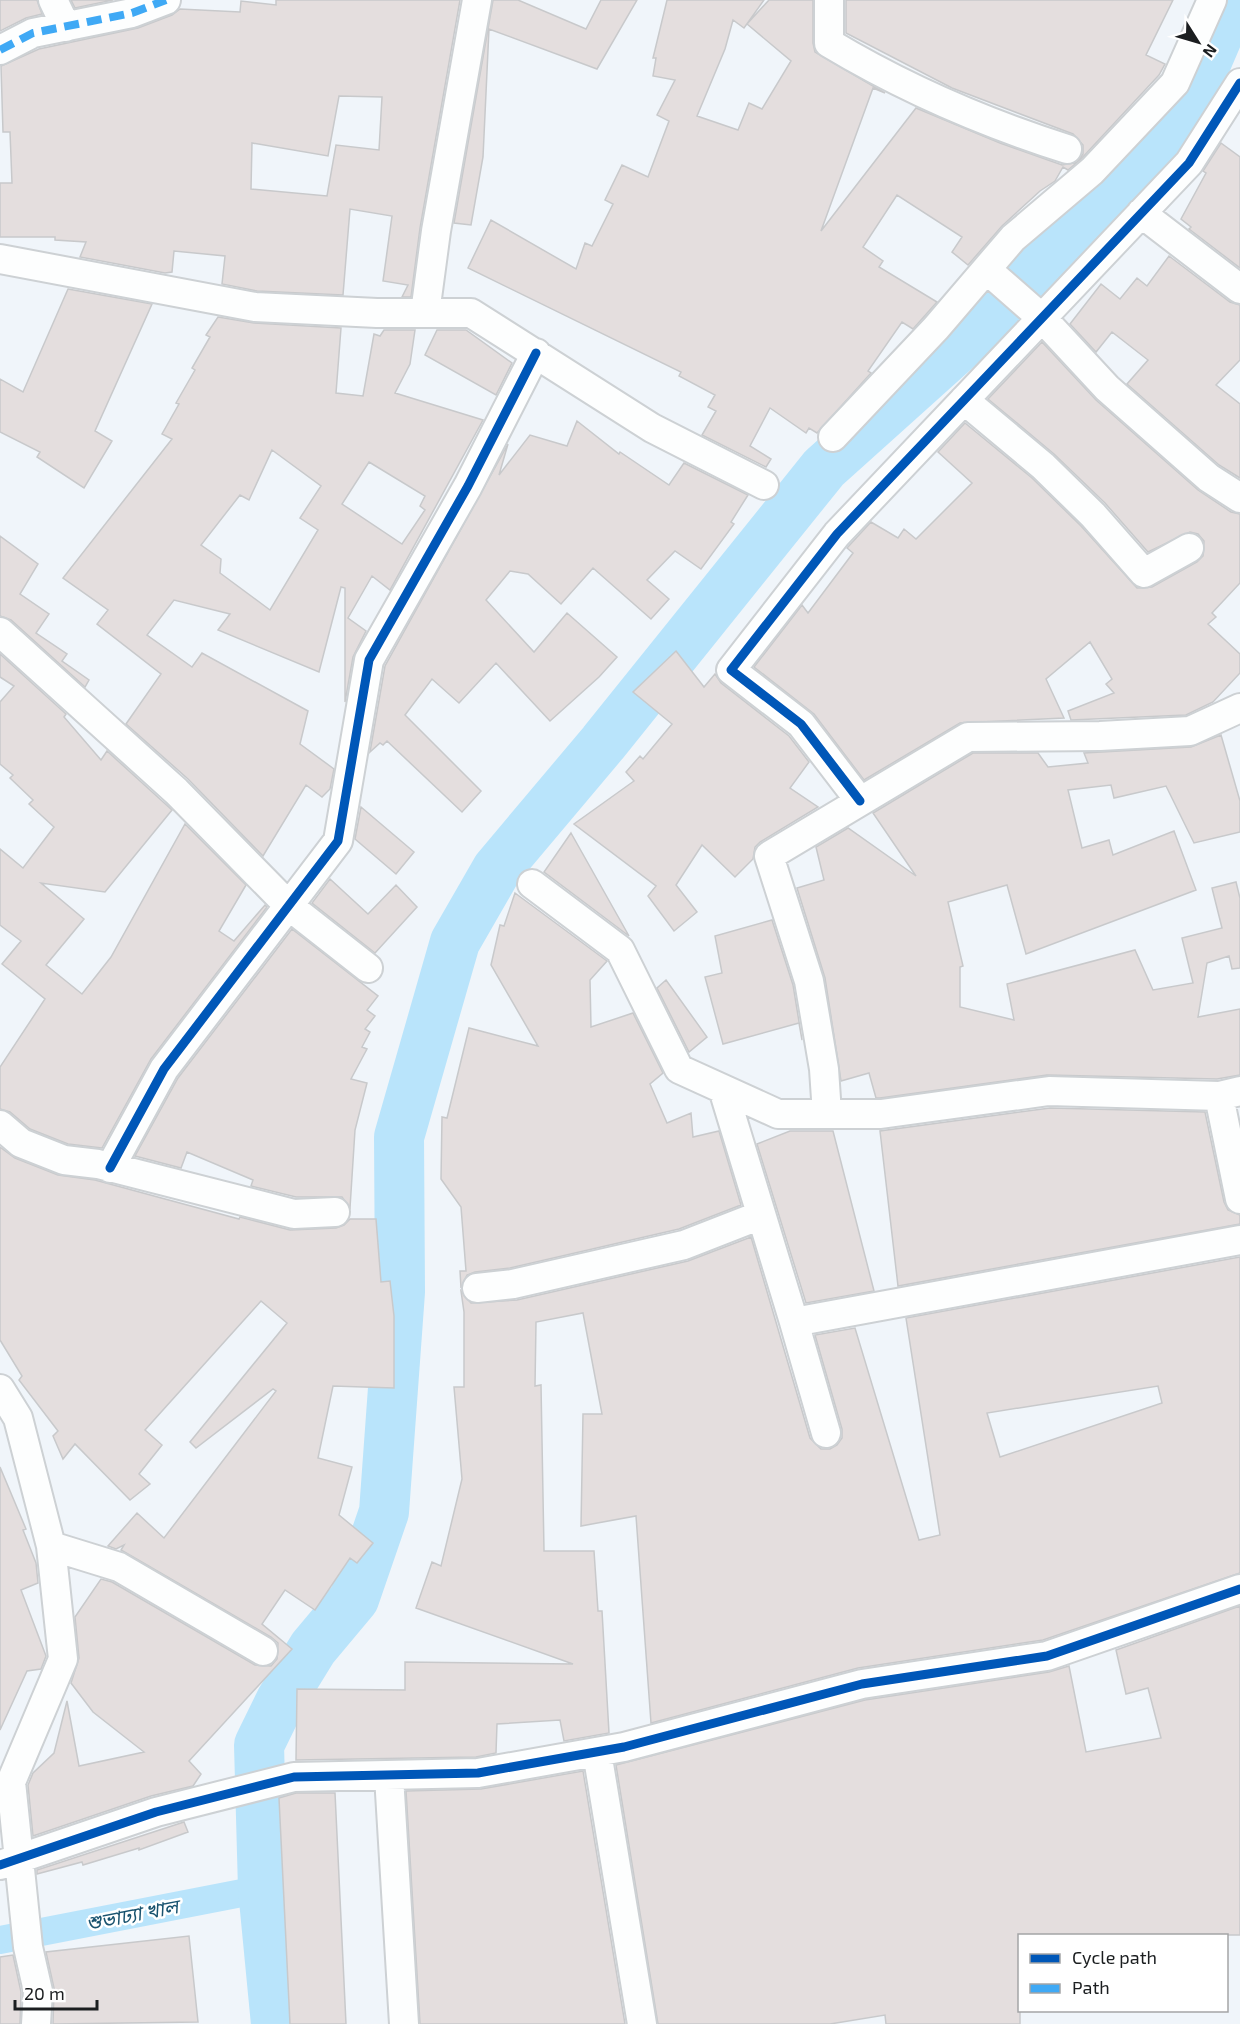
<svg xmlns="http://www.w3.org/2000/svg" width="1240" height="2024" viewBox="0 0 1240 2024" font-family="'Exo 2','Noto Sans Bengali',sans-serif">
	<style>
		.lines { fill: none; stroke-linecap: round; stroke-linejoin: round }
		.canal { stroke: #b9e4fb; stroke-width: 28 }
		.river { stroke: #b9e4fb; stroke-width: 50 }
		.building { fill: #e4dede; stroke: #c8c9cb; stroke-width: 1.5; fill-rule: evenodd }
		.street-casing { stroke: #cdd1d4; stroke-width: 32 }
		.street { stroke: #fdfefe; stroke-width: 28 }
		.quiet { stroke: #3fa9f5; stroke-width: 8; stroke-dasharray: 15 8; stroke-linecap: butt }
		.cycleway-casing { stroke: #fff; stroke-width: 13 }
		.cycleway { stroke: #0057b8; stroke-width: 9 }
		.labels { text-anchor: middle; stroke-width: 5; stroke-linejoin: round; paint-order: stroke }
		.water-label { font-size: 20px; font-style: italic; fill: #19536f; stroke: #fff }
	</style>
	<rect width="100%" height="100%" fill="#f0f5fa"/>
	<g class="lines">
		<path class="canal" d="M0,1940L263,1889"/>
		<path class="river" d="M276,2024L263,1889L259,1745L281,1700L313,1648L354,1599L384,1512L400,1292L399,1137L455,942L497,869L603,743L824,468L1001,309L1064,240L1139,164L1201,75L1233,0"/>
	</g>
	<path class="building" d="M0,0H37L42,14L26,18L0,31Z
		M71,0H113L75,8Z
		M276,0H460L420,228L411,297H402L408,285L383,281L392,216L350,209L343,295L257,291L222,284L225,256L174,251L172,272L165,273L80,257L86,242L55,240V237H0V183H12L10,132H3L1,66L39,49L138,28L172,15L180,9L240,12L241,1L276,5ZM339,96L382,97L379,150L336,145L327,196L251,189L252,143L328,156Z
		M493,0H518L586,29L601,0H637L597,69L489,29L483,157L471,225L454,223Z
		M667,0H764L744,28L733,20L725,49L697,116L738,130L749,103L762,109L791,61L747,24L769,0H813V43L815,52L885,93L873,88L821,231L916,108L1000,143L1062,165L1077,162L1083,154V145L1073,134L952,88L846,33V0H1173L1146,55L1165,64L1159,75L1081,159L1068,170L1063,167L1055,181L1040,191L1002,226L968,265L952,252L962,237L897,195L863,247L883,261L879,267L937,302L913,329L902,322L868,371L871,373L817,433L809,428L806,433L770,408L750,446L771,459L766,467L702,435L716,411L708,407L715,395L679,376L681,372L468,268L491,220L576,269L585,243L592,246L613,204L605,200L622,165L648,177L669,121L657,115L675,80L653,76L656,58H653Z
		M1221,143L1240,157V268L1189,229L1191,227L1181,219L1206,173L1203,171Z
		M1169,256L1230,302L1240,305V360L1216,385L1240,404V478L1219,465L1127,384L1148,360L1112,332L1096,352L1070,324L1101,284L1120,299L1137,278L1147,286Z
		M68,289L152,304L95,431L112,441L84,488L37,457L40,452L0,432V379L23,392Z
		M218,317L254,323L341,328L336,393L363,396L374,334L380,336L384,330H415L410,364L395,393L483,420L390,590L372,576L348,618L366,631L353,657L345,702V588L341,587L319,672L218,630L230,614L174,600L147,635L192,667L202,653L308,711L300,744L334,769L330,789L322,797L306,785L263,856L188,779L126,724L161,674L97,624L108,610L63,578L172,439L162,434L179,404L176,403L195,370L192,368L210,337L206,335ZM272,450L321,486L300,518L318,530L270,610L220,573L221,559L201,545L240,495L249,500ZM369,462L425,496L420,506L425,510L402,544L342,504Z
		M437,330H466L512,363L496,395L425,355Z
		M1042,342L1096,400L1198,490L1231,512L1240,514V583L1212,613L1216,617L1208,624L1240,654V673L1213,702L1186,715L1071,720L1068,711L1114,693L1106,684L1112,679L1090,642L1046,679L1064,718L960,723L864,780L814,714L754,667L802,605L808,613L853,553L847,548L871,522L898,538L904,529L916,539L972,483L938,452L965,423L1032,478L1081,526L1137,588L1152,587L1197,562L1203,556L1204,541L1198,534L1190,532L1148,552L1105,503L1054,454L988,399Z
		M577,421L619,454L620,452L669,485L684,463L748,495L731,522L734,524L701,569L675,551L647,580L669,599L651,619L593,568L561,604L528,574L510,571L486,600L534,652L567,613L617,657L599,677L550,721L496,663L459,703L432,679L405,715L481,791L462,812L387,741L383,745L380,743L370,752L385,666L508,444L499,475L530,435L567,446Z
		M0,536L38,564L20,594L49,614L36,633L67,654L62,661L89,680L85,687L11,620L0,616Z
		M676,651L704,687L715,674L721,683L789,736L809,762L790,788L818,807L760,842L755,847L753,859L735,877L702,845L676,885L697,912L674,931L648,896L656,886L574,824L634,781L626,772L640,756L643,759L672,724L633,692Z
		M0,654L66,714L64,717L101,760L107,751L172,810L105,892L41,883L84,919L46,965L82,994L111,957L185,824L246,885L219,931L234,941L265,905L267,907L151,1059L102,1148L68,1144L30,1129L10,1112L0,1109V1067L45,999L2,964L21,941L0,925V849L23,868L54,827L29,804L33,800L10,778L13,775L0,764V702L14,686L0,677Z
		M1221,735L1240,801V832L1194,843L1166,786L1114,798L1111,785L1068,790L1082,848L1109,840L1113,855L1174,831L1196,890L1026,954L1007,885L948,902L963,966L960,967V1007L1014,1020L1007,984L1135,950L1153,990L1193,983L1182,938L1222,928L1212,888L1236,882L1240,898V968L1232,969L1229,956L1207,963L1198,1017L1240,1009V1075L1217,1079L1047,1075L880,1098H876L869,1073L841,1081L825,978L797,888L824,880L816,847L848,828L916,876L873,813L973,753H1038L1048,767L1088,763L1084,753L1191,747Z
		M361,807L414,852L396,874L355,839Z
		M571,833L629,936L544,872Z
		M330,879L368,914L396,885L417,907L375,953L312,903Z
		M515,893L607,961L590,980L591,1027L633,1013L663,1073L650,1084L667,1123L691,1113L693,1137L719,1131L741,1205L679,1229L510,1268L475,1272L467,1275L461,1288L460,1271H466L461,1207L441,1179L442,1117L447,1118L469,1028L538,1046L491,965L500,925L504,926Z
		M772,920L793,985L802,1040L799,1023L723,1044L705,977L722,973L715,936Z
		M292,929L378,996L367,1010L375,1016L365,1029L370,1032L362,1047L367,1049L351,1079L367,1083L355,1130L350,1208L342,1197H296L251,1186L253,1180L187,1152L181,1168L135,1156L178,1078Z
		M666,980L707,1037L689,1052L657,988Z
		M1050,1108L1205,1112L1224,1202L1228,1210L1240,1215V1224L898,1286L880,1131Z
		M790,1131H833L874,1291L806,1303L757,1144Z
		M0,1147L15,1158L58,1175L95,1180L239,1219L240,1217L290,1230L336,1228L344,1225L350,1219H376L381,1282L390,1281L394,1316V1388L333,1386L318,1458L352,1467L339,1515L373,1543L357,1563L350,1558L315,1610L285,1590L262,1624L292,1649L189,1761L201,1774L193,1786L151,1796L33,1836L28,1785L33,1773L54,1753L67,1701L79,1766L144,1752L93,1712L71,1683L79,1658L75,1617L101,1579L112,1582L255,1665L271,1666L277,1659L278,1643L271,1637L121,1550L124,1545L116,1549L108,1546L137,1513L164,1538L276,1391L273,1389L196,1448L190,1442L287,1323L261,1301L145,1430L162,1445L139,1474L150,1484L130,1500L75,1444L63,1459L53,1436L58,1431L19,1380L22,1376L0,1340Z
		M751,1237L810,1438L821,1449H830L837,1445L842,1438V1429L815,1335L855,1328L919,1540L940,1535L906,1318L1240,1257V1573L1043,1640L858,1668L651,1723L636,1516L581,1526L583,1414H602L583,1313L536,1322L535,1386L541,1385L544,1551H594L598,1611H602L609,1733L564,1741L560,1720L497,1724L496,1753L476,1757L296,1760L297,1689L405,1690V1662L573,1664L416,1608L432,1562L441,1566L462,1479L454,1387H464V1312L461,1291L471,1303L517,1300L688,1261ZM1158,1386L1162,1403L1000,1457L987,1413Z
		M0,1467L26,1529L23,1530L36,1563L38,1583L21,1590L46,1656L41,1669L27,1671L0,1730Z
		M1240,1606V1935H1020V2024H886L885,2015L830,2024H658L616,1765L865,1700L1049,1672L1069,1666L1086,1752L1161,1738L1148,1688L1126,1694L1116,1650Z
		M583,1771L625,2024H420L406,1791L481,1789Z
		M296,1793H335L346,2024H290L279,1798Z
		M184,1822L188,1832L139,1850V1848L83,1865L82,1862L37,1874V1870Z
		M189,1936L198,2022L53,2024L54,1988L46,1952Z
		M13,1955L21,1992L20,2024H0V1957Z"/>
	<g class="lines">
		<defs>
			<path id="street" d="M53,0L66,27
				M829,0V43C904,88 985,123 1067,149
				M0,50L33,33L132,13L166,0
				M1141,213L1240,289
				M0,259L255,307L377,313H471L652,428L764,485
				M987,270L1043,319L1107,388L1209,478L1240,498
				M425,313L436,231L477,0
				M964,400L1043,466L1093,515L1144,573L1189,548
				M833,437L936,328L1013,238L1092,171L1175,83L1212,0
				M0,632L176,791L289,906L368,968
				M860,801L801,724L731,670L837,534L1189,163L1240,83
				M532,884L620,950L679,1069L778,1114H881L1049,1091L1219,1096L1240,1091
				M723,1089L794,1322
				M1219,1096L1240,1199
				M827,1114L824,1069L809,981L769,856L968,737L1100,736L1190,731L1240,708
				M0,1125L21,1143L64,1160L98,1164L294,1214L335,1212
				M110,1168L164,1069L338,841L369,660L468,486L536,353
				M477,1288L513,1284L684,1245L761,1215
				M0,1389L18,1418L51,1546L63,1659L11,1782L28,1947L38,1991L36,2024
				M826,1433L794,1322L1240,1240
				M51,1546L119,1567L263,1651
				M597,1752L642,2024
				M389,1776L404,2024
				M0,1865L156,1812L294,1777L478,1773L624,1747L862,1684L1047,1656L1240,1589"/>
		</defs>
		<use href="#street" class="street-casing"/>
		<use href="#street" class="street"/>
		<path class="quiet" d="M0,50L33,33L132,13L166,0"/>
		<defs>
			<path id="cycleway" d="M860,801L801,724L731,670L837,534L1189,163L1240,83
				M110,1168L164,1069L338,841L369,660L468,486L536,353
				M0,1865L156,1812L294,1777L478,1773L624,1747L862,1684L1047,1656L1240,1589"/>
		</defs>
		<use href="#cycleway" class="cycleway-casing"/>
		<use href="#cycleway" class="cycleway"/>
	</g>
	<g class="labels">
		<g class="water-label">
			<text transform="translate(132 1915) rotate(-11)" y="7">শুভাঢ্যা খাল</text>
		</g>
	</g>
	<rect x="1018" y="1934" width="210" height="78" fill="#ffffff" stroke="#a4a5a6" stroke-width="1.5"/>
	<rect x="1030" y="1954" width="30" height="9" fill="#0057b8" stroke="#a4a5a6" stroke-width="1.5"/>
	<text x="1072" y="1964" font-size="18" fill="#1b1e20">Cycle path</text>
	<rect x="1030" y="1984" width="30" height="9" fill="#3fa9f5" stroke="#a4a5a6" stroke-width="1.5"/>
	<text x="1072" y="1994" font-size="18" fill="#1b1e20">Path</text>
	<g transform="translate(1198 42) rotate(127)" stroke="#ffffff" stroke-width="4.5" paint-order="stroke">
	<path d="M0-4.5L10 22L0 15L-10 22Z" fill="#1b1e20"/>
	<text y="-9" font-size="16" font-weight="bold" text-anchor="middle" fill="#1b1e20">N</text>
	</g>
	<path d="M15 2000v9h82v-9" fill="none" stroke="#1b1e20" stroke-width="3"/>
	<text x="24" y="2000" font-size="18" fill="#1b1e20" stroke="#ffffff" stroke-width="4.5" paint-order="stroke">20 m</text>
</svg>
